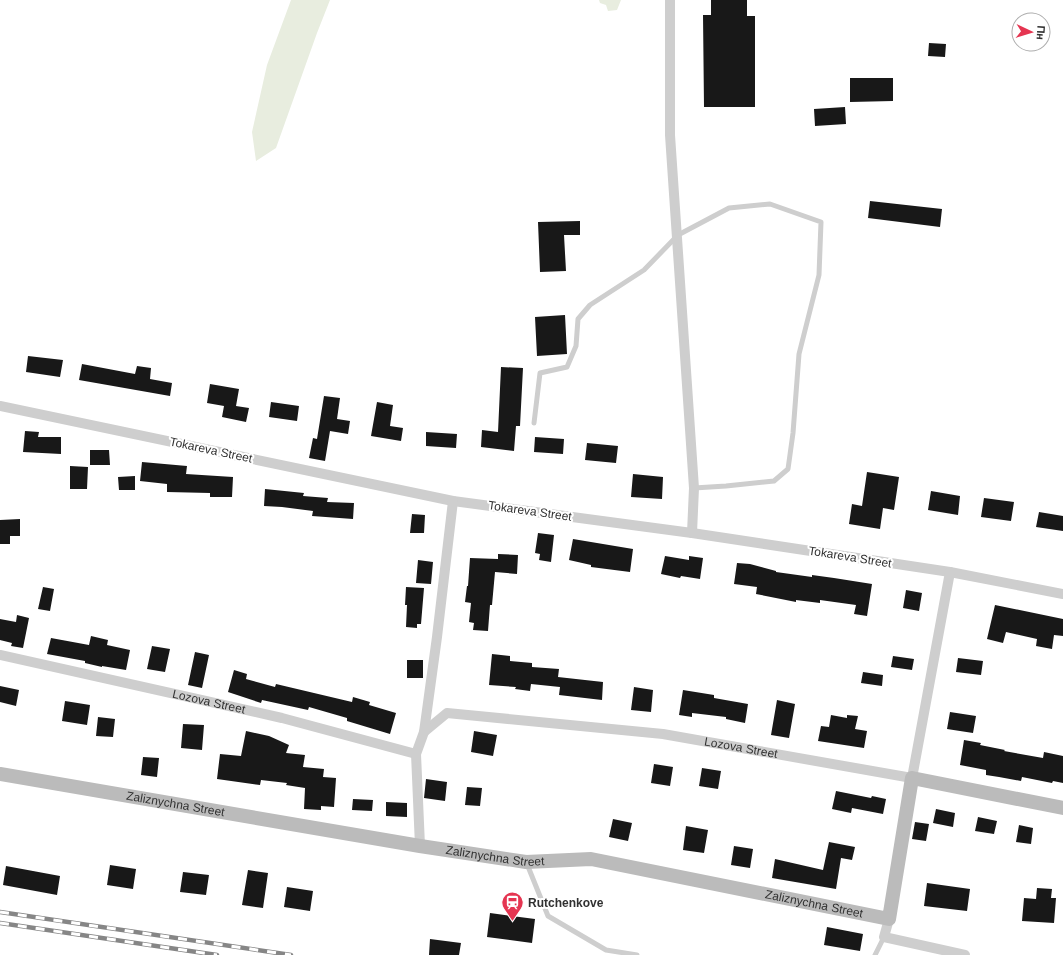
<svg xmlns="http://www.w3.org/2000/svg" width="1063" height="955" viewBox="0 0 1063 955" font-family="Helvetica,sans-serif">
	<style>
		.green { fill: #e8eddf }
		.building { fill: #181818 }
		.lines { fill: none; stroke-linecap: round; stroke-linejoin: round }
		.service { stroke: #cecece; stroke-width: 5 }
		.minor { stroke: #cecece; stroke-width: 10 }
		.secondary { stroke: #bbb; stroke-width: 14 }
		.rail-casing { stroke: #868686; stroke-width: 4.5 }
		.rail { stroke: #fff; stroke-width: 3; stroke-dasharray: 9; stroke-linecap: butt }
		.labels { text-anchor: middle; stroke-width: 4; stroke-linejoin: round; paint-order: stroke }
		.street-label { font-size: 12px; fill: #313131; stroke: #fff }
		.poi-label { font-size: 12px; font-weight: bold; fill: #313131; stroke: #fff; text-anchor: start }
	</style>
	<rect width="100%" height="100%" fill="#fff"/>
	<path class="green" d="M291,0H330L317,33L276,148L256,161L252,132L267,65Z
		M599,0H621L617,10L608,11L606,5L600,3Z"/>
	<path class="building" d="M711,0H747V16H755V107H704L703,15H711Z
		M929,43L946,44L945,57L928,56Z
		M850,78H893V101L850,102Z
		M845,107L846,124L815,126L814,109Z
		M870,201L942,209L940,227L868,218Z
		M580,221V235H564L566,271L540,272L538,222Z
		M565,315L567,354L537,356L535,317Z
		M28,356L63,360L60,377L26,372Z
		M82,364L135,374L137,366L151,368L150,379L172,383L170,396L79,380Z
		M501,367L523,368L520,426H516L514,451L481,447L482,430L498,432Z
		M210,384L239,389L236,406L249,408L246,422L222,417L224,406L207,403Z
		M324,396L340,398L337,419L350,421L348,434L330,431L325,461L309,458L313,438L317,439Z
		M271,402L299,406L297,421L269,417Z
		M377,402L393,405L390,426L403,428L401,441L371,436Z
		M25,431L39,432L38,437H61V454L23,452Z
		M426,432L457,434L456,448L426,446Z
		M535,437L564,439L563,454L534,452Z
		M587,443L618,446L616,463L585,460Z
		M90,450H109L110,465H90Z
		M142,462L187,466L186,474L233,477L232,497H210V493L167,492V484L140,481Z
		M70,466L88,467L87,489H70Z
		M867,472L899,477L894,510L883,508L880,529L849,524L852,504L862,506Z
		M633,474L663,477L662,499L631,497Z
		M135,476V490H119L118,477Z
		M265,489L304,493L303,496L328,498L327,502L354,503L353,519L312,516L313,511L282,507L264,506Z
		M931,491L960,496L958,515L928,510Z
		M984,498L1014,502L1011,521L981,517Z
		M1039,512L1063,516V531L1036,527Z
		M412,514L425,515L424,533H410Z
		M20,519V536H10V544H0V520Z
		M538,533L554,535L551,562L539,560L540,554L535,553Z
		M573,539L633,549L630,572L591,567V565L569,560Z
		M498,554L518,555L517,574L495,572L492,605H490L488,631L473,630L474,623L469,622L471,603L465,602L467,586H468L470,558L498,559Z
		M665,556L689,560V556L703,558L700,579L681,576L680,578L661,574Z
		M418,560L433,562L431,584L416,583Z
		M737,563L750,564L776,571V572L812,577V575L834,578L872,584L867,616L854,614L856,605L820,600V603L796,600V602L756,594L757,587L734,584Z
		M43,587L54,589L50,611L38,609Z
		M406,587L424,588L421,624H417V628L406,627L407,605H405Z
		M906,590L922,593L919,611L903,608Z
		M995,605L1063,619V636L1054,635L1052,649L1036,646L1037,639L1006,632L1003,643L987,639Z
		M17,615L29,618L23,648L11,646L12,643L0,640V619L16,622Z
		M91,636L108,640L107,645L130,650L126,670L102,666V667L85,663V661L47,654L51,638L89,645Z
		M152,646L170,649L165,672L147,669Z
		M195,652L209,655L202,688L188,685Z
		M492,654L510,656V661L532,663V667L559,669L558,677L603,682L602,700L559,695L560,687L531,684L530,691L515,689L516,687L489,685Z
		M893,656L914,659L912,670L891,667Z
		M958,658L983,661L981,675L956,672Z
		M407,660H423V678H407Z
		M234,670L247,674L246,679L275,687L276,684L352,702L353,697L370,702L369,705L396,713L390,734L347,721V718L309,707L308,710L262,700L261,703L228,692Z
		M863,672L883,675L882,686L861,683Z
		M0,686L19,690L16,706L0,702Z
		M634,687L653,690L651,712L631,710Z
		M683,690L714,695V698L748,704L745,723L726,719V717L692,713V717L679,715Z
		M777,700L795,704L789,738L771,735Z
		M65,701L90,705L87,725L62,721Z
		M950,712L976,716L973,733L947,729Z
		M831,715L847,718V715L858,716L855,729L867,731L864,748L818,741L821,726L829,727Z
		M98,717L115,719L113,737L96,736Z
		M183,724L204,725L202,750L181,748Z
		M246,731L269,736L289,745L286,753L305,755L303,767L324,769L323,777L336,778L334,807L321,806V810L304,809L305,788L286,785L287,783L261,780L260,785L217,779L220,754L241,756Z
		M474,731L497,735L493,756L471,752Z
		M964,740L981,743L980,745L1005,750L1004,751L1043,758L1044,752L1063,756V783L1053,781L1052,783L1022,777L1021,781L999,777L986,775V770L960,765Z
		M143,757L159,758L157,777L141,775Z
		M654,764L673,767L670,786L651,783Z
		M702,768L721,771L718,789L699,786Z
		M426,779L447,782L445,801L424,798Z
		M467,787L482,788L480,806L465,805Z
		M836,791L871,798L872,796L886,799L883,814L852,808L851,813L832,809Z
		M353,799L373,800L372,811L352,810Z
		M386,802L407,803V817L386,816Z
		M936,809L955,813L953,827L933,823Z
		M978,817L997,821L994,834L975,831Z
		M613,819L632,823L628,841L609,837Z
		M915,822L929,824L926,841L912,839Z
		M1019,825L1033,828L1031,844L1016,842Z
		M686,826L708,830L704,853L683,850Z
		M829,842L855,847L852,860L841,858L836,889L772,878L775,859L823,870Z
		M734,846L753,849L750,868L731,865Z
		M110,865L136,869L133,889L107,885Z
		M6,866L60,876L57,895L3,885Z
		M248,870L268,873L263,908L242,905Z
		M183,872L209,875L206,895L180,892Z
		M927,883L970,889L967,911L924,906Z
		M287,887L313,891L310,911L284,907Z
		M1037,888L1052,889L1051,898H1056L1054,923L1022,921L1024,898L1036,899Z
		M490,913L535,919L532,943L487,937Z
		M827,927L863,934L860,951L824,945Z
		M430,939L461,943L459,955H429Z"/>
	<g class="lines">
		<path class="service" d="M534,423L540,373L567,367L576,346L578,319L590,305L644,270L678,235L729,208L770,204L821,222L819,275L799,354L793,433L788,469L774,481L726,486L694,488
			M527,864L548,916L606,950L637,955
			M875,955L884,937"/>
		<g class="minor">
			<path d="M670,0V135L694,488L692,533"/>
			<path d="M0,406L453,501L692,533L950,572L1063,594"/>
			<path id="s1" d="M0,655L282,718L416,754"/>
			<path id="s2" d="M424,732L447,713L663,734L912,778L950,572"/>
			<path d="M420,846L416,754L424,732L437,637L453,501"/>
			<path d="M889,919L884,937L965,955"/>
		</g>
		<path class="secondary" id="s3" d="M0,774L420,846L526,862L591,859L889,919L912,778L1063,808"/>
		<defs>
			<path id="rail" d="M0,912L291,955
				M0,923L217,955"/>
		</defs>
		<use href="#rail" class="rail-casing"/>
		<use href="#rail" class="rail"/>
	</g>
	<defs>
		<symbol id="station-pin" viewBox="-11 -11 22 30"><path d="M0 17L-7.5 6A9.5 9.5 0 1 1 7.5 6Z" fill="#e53551" stroke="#fff"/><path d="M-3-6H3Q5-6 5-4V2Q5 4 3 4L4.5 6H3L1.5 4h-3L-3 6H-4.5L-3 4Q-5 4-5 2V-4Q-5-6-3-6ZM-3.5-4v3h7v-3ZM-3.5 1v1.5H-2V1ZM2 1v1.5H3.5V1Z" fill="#fff"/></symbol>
	</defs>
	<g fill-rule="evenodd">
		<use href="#station-pin" x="500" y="890" width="25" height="34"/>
	</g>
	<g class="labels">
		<g class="street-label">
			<text transform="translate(211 450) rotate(12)" y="4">Tokareva Street</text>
			<text transform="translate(530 511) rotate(8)" y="4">Tokareva Street</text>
			<text transform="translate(850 557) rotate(9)" y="4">Tokareva Street</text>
			<text dy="4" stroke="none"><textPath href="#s1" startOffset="214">Lozova Street</textPath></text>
			<text dy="4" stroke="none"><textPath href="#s2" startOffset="326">Lozova Street</textPath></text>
			<text dy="4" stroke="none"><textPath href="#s3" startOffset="178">Zaliznychna Street</textPath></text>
			<text dy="4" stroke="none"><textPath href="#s3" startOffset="502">Zaliznychna Street</textPath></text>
			<text dy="4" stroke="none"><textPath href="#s3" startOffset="826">Zaliznychna Street</textPath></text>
		</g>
		<g class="poi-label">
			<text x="528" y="907">Rutchenkove</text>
		</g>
	</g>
	<g transform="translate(1031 32) rotate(94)"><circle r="19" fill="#ffffff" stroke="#adadad"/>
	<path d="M0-3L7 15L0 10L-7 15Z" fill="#e53551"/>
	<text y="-6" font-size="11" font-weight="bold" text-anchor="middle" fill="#313131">Пн</text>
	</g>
</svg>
